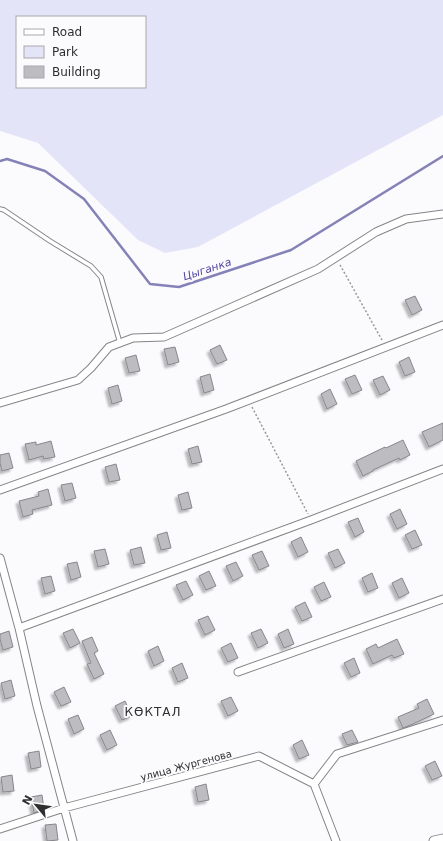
<svg xmlns="http://www.w3.org/2000/svg" width="443" height="841" viewBox="0 0 443 841" font-family="'DejaVu Sans',sans-serif">
	<style>
		.green { fill: #e4e4f9; fill-rule: evenodd }
		.lines { fill: none; stroke-linecap: round; stroke-linejoin: round }
		.stream { stroke: #8582b7; stroke-width: 2.5 }
		.building { fill: #bcbcc1; stroke: #87878b; filter: url(#shadow) }
		.service-casing { stroke: #858589; stroke-width: 5.5 }
		.minor-casing { stroke: #858589; stroke-width: 9 }
		.tertiary-casing { stroke: #858589; stroke-width: 11 }
		.path { stroke: #99999b; stroke-width: 1.5; stroke-dasharray: 2 2; stroke-linecap: butt }
		.service { stroke: #fff; stroke-width: 3.5 }
		.minor { stroke: #fff; stroke-width: 7 }
		.tertiary { stroke: #fff; stroke-width: 9 }
		.labels { text-anchor: middle; stroke-width: 4; stroke-linejoin: round; paint-order: stroke }
		.street-label { font-size: 10px; fill: #2e2e2f; stroke: #fbfbfe }
		.water-label { font-size: 11px; font-style: italic; fill: #54479f; stroke: #fbfbfe }
		.quarter-label { font-size: 12px; letter-spacing: 1px; fill: #2e2e2f; stroke: #fbfbfe }
	</style>
	<defs>
		<filter id="shadow"><feDropShadow dx="-3" dy="3" stdDeviation="1" flood-color="#0004"/></filter>
	</defs>
	<rect width="100%" height="100%" fill="#fbfbfe"/>
	<path class="green" d="M0,0H443V115L198,247L165,253L138,240L38,143L0,131ZM17,17H145V87H17Z"/>
	<g class="lines">
		<path class="stream" d="M0,161L7,159L45,171L84,199L150,284L179,287L291,250L443,156"/>
	</g>
	<path class="building" d="M415,296L422,310L412,315L405,300Z
		M220,345L227,360L217,364L210,350Z
		M175,347L179,362L168,365L164,349Z
		M136,355L140,371L129,373L125,358Z
		M409,357L415,372L405,376L399,362Z
		M210,374L214,390L204,393L200,377Z
		M355,375L362,390L352,394L345,379Z
		M383,376L390,390L380,395L373,380Z
		M118,385L122,401L112,404L108,388Z
		M330,389L337,404L327,409L321,394Z
		M443,423V440L429,447L422,432Z
		M403,440L410,455L400,460L399,458L373,470V471L363,476L356,461L385,447L386,448Z
		M51,441L55,457L44,459L43,456L29,460L25,444L36,442V445Z
		M198,446L202,462L192,464L188,449Z
		M9,453L13,468L2,471L0,463V455Z
		M116,464L120,480L109,482L105,467Z
		M72,483L76,498L65,501L61,485Z
		M48,489L52,505L32,510L33,514L23,517L19,501L39,496L38,492Z
		M188,492L192,508L182,510L178,495Z
		M400,509L407,524L397,529L390,514Z
		M358,518L364,532L355,537L348,522Z
		M415,530L422,545L412,549L405,535Z
		M167,532L171,548L161,550L157,535Z
		M301,537L308,552L298,557L291,542Z
		M141,547L145,563L134,565L130,550Z
		M105,549L109,564L98,567L94,551Z
		M338,549L345,563L335,568L328,553Z
		M262,551L269,566L259,570L252,555Z
		M77,562L81,577L71,580L67,564Z
		M236,562L243,576L233,581L226,566Z
		M209,571L216,586L206,590L199,576Z
		M372,573L378,588L368,592L362,578Z
		M51,576L55,591L45,594L41,578Z
		M402,578L409,593L399,598L392,583Z
		M186,581L193,595L183,600L176,585Z
		M324,582L331,597L321,601L314,587Z
		M305,602L312,617L302,621L295,607Z
		M208,616L215,630L205,635L198,620Z
		M73,629L80,643L70,648L63,633Z
		M261,629L268,643L258,648L251,633Z
		M288,629L294,644L284,648L278,634Z
		M9,631L13,647L3,650L0,639V634Z
		M92,637L98,651L94,653L104,674L94,679L87,664L91,663L82,641Z
		M397,639L404,654L394,658L392,655L373,664L366,649L376,644L378,648Z
		M231,643L238,658L228,662L221,648Z
		M158,646L164,661L154,666L148,651Z
		M354,658L360,673L351,677L344,663Z
		M182,663L188,678L178,682L172,668Z
		M11,680L15,696L5,699L1,683Z
		M64,687L71,702L61,706L54,692Z
		M231,697L238,711L228,716L221,701Z
		M427,699L434,714L413,724L403,728L398,717L419,708L417,704Z
		M125,701L132,716L122,720L115,706Z
		M78,715L84,729L74,734L68,719Z
		M110,730L117,745L107,750L100,735Z
		M352,730L358,742L347,745L342,734Z
		M302,740L309,755L299,759L293,745Z
		M39,751L41,767L31,769L28,753Z
		M435,761L442,776L432,780L425,766Z
		M12,775L14,791L3,792L1,777Z
		M206,784L209,800L198,802L195,787Z
		M42,795L44,809L34,813L31,797Z
		M56,824L58,840L47,841L45,825Z"/>
	<g class="lines">
		<defs>
			<path id="service" d="M0,209L4,210L50,241L91,266L101,277L120,343"/>
			<path id="minor" d="M0,403L78,380L91,368L109,347L133,338L164,337L318,269L376,232L406,219L443,214
				M0,490L226,409L443,325
				M0,558L19,628L37,706L73,841
				M19,628L311,520L443,469
				M238,672L443,599
				M314,784L337,754L443,720
				M0,829L64,808L259,756L314,784L336,841"/>
			<path id="tertiary" d="M434,841L443,839"/>
		</defs>
		<use href="#service" class="service-casing"/>
		<use href="#minor" class="minor-casing"/>
		<use href="#tertiary" class="tertiary-casing"/>
		<path class="path" d="M340,265L382,340
			M252,407L308,514"/>
		<use href="#service" class="service"/>
		<use href="#minor" class="minor"/>
		<use href="#tertiary" class="tertiary"/>
	</g>
	<g class="labels">
		<g class="street-label">
			<text transform="translate(186 765) rotate(-15)" y="4">улица Жургенова</text>
		</g>
		<g class="water-label">
			<text transform="translate(207 269) rotate(-18)" y="4">Цыганка</text>
		</g>
		<g class="quarter-label">
			<text x="153" y="716">КӨКТАЛ</text>
		</g>
	</g>
	<rect x="16" y="16" width="130" height="72" fill="#fbfbfe" stroke="#a9a9ab"/>
	<rect x="24" y="29" width="20" height="6" fill="#ffffff" stroke="#a9a9ab"/>
	<text x="52" y="36" font-size="12" fill="#2e2e2f">Road</text>
	<rect x="24" y="46" width="20" height="12" fill="#e4e4f9" stroke="#a9a9ab"/>
	<text x="52" y="56" font-size="12" fill="#2e2e2f">Park</text>
	<rect x="24" y="66" width="20" height="12" fill="#bcbcc1" stroke="#a9a9ab"/>
	<text x="52" y="76" font-size="12" fill="#2e2e2f">Building</text>
	<g transform="translate(36 805) rotate(299)" stroke="#fbfbfe" stroke-width="3" paint-order="stroke">
	<path d="M0-3L7 15L0 10L-7 15Z" fill="#2e2e2f"/>
	<text y="-6" font-size="11" font-weight="bold" text-anchor="middle" fill="#2e2e2f">N</text>
	</g>
</svg>
